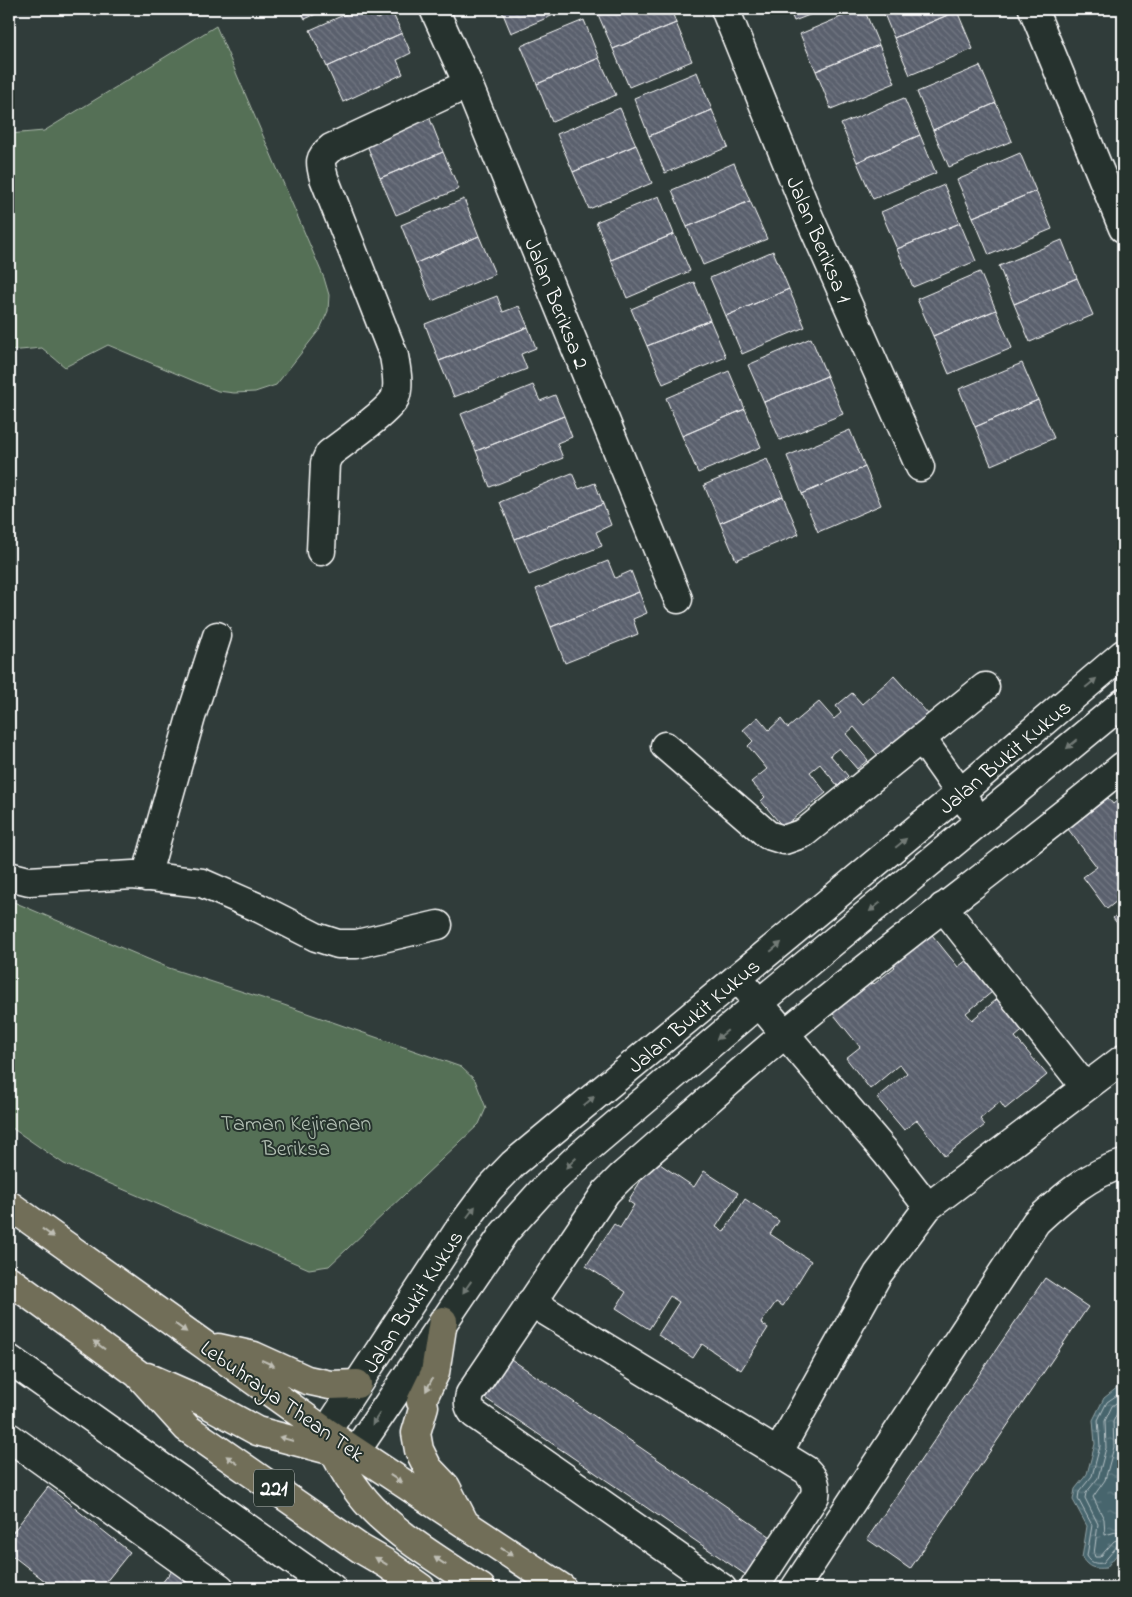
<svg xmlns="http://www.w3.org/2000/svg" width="1132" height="1597" viewBox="0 0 1132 1597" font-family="'Indie Flower',sans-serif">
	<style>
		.green { fill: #557056; stroke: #aab8aa }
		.water { fill: url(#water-ripples); stroke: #91a3a7 }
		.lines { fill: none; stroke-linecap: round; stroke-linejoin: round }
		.shore { stroke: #b5c1c5; stroke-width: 1 }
		.building { fill: url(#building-back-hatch); stroke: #fff }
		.minor-casing { stroke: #fff; stroke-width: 31 }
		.major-casing { stroke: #fff; stroke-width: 31 }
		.minor { stroke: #26332d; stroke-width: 28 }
		.major { stroke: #716e59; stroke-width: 28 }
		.oneway { fill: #727a76 }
		.oneway2 { fill: #bfbeb4 }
		.labels { text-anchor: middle; stroke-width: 4; stroke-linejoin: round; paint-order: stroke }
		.shield { fill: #26332d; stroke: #bec2c0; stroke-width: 1 }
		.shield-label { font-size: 21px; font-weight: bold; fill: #fff }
		.street-label { font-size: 22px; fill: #fff; stroke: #26332d }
		.park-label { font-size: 22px; fill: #b2bfb3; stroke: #26332d }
	</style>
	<defs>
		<pattern id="water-ripples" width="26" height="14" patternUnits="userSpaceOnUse" patternTransform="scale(1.25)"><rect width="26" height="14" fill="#47656d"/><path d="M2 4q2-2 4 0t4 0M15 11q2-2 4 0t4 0" fill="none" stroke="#637c83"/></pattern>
		<pattern id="building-back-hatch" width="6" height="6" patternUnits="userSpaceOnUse" patternTransform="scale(1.25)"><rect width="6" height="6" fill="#5a606d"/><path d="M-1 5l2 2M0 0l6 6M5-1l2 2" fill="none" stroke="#737883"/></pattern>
	</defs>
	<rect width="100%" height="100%" fill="#303c3a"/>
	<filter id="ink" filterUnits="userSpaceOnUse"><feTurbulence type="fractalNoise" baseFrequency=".02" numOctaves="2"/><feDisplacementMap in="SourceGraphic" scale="10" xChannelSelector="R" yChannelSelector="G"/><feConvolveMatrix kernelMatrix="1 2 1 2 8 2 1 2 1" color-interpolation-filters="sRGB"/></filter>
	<g filter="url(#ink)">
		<path class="green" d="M216,26L324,278L329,295L328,311L320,329L276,385L255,392L234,393L218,391L108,345L65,367L42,348L9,351V134L44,131Z
			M9,900L169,968L284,1005L461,1067L475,1080L486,1108L479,1124L329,1266L309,1269L64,1164L9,1126Z"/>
		<path class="water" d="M1123,1383V1547L1106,1568C1094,1569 1089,1568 1082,1558L1087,1526L1073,1500L1075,1489L1087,1474L1095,1444L1093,1420L1104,1398Z"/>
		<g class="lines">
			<path class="shore" d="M1123,1391L1107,1402L1098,1420L1100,1446L1092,1476L1079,1492L1078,1499L1092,1525L1087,1556C1091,1563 1095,1564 1103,1563L1118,1545L1123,1544
				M1123,1398L1112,1406L1105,1421L1106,1448L1098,1478L1086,1493L1085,1498L1098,1524L1094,1554L1095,1557H1100L1114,1541L1123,1538
				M1123,1407L1118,1411L1113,1422L1114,1447L1105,1480L1093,1497L1104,1519L1105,1535L1123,1530"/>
		</g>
		<path class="building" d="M300,9H327L305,19Z
			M357,9H372L377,19L392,12L402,33L327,67L310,30Z
			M501,9H568L511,33Z
			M604,9H671L676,23L613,49L597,12Z
			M789,9H825L794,21Z
			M860,9H864L879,45L816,71L800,34Z
			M882,9H956L957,11L894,38Z
			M957,11L973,49L910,75L894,38Z
			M584,20L599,58L537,84L521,46Z
			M676,23L692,61L629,87L613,49Z
			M402,33L411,53L397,60L403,74L343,102L327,67Z
			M879,45L895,83L831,109L816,71Z
			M599,58L616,95L552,122L537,84Z
			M980,66L996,103L933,130L917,92Z
			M697,72L712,110L649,136L634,98Z
			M904,98L920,135L857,162L841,124Z
			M996,103L1012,141L949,167L933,130Z
			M620,108L636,145L573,172L557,134Z
			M712,110L728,147L665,173L649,136Z
			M428,114L443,152L380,178L365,140Z
			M920,135L936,173L873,199L857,162Z
			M636,145L652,183L589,209L573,172Z
			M443,152L459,189L396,215L380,178Z
			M1020,153L1036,191L973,217L957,180Z
			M734,163L750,201L687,227L672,190Z
			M944,185L960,223L897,249L881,212Z
			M1036,191L1052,229L989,255L973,217Z
			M659,196L674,234L611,260L596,222Z
			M464,199L479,236L416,263L401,225Z
			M750,201L767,239L703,265L687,227Z
			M960,223L976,261L913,287L897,249Z
			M674,234L690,271L627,298L611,260Z
			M479,236L495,274L432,301L416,263Z
			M1062,240L1077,278L1014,304L999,266Z
			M773,251L789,289L726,316L710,278Z
			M980,272L996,310L933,336L917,299Z
			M1077,278L1093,315L1030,342L1014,304Z
			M694,282L710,320L647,346L631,309Z
			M789,289L805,327L742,354L726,316Z
			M497,296L503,312L519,306L528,327L439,361L425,324Z
			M996,310L1012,348L949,374L933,336Z
			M710,320L726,357L663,384L647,346Z
			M528,327L536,348L521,354L527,369L454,397L439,361Z
			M811,338L827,376L764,402L748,365Z
			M1022,363L1038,400L975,427L959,389Z
			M729,371L745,409L682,436L666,398Z
			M827,376L843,414L780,440L764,402Z
			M533,385L540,401L555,395L564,416L476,451L461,414Z
			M1038,400L1054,438L991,465L975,427Z
			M745,409L761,447L698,473L682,436Z
			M564,416L572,437L557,443L563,458L490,487L476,451Z
			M850,430L865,467L802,494L787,456Z
			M767,459L783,496L720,523L704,485Z
			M865,467L881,505L818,532L802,494Z
			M572,473L579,489L595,483L603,504L515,539L500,502Z
			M783,496L799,534L736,560L720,523Z
			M603,504L611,525L596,532L602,546L529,575L515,539Z
			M608,561L615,578L631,571L639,592L551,627L536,589Z
			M639,592L647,613L633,619L638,634L565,663L551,627Z
			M894,676L930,716L880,758L854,727L846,734L868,760L857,769L839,748L830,755L848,776L838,786L820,764L810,772L826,793L783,827L761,801L765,797L751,782L767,769L748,746L753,741L743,730L758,717L769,730L781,719L788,728L819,702L834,719L841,713L836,706L852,693L862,704Z
			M1123,796V896L1107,909L1083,877L1097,867L1068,829L1108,798L1113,804Z
			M1123,910V931L1113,918Z
			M928,930L958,967L972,956L997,988L966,1013L972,1020L1002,995L1027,1027L1015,1037L1047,1075L1005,1109L1000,1102L980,1119L985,1125L945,1156L917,1120L904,1130L877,1098L907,1073L900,1064L870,1089L846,1058L860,1047L830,1010L869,978L874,984L895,967L890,961Z
			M654,1160L694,1187L704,1171L738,1193L716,1227L724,1232L745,1199L779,1221L770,1234L811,1261L783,1306L776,1302L761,1323L768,1328L741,1370L702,1344L693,1358L658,1335L679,1302L670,1296L649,1329L616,1308L626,1292L586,1266L614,1224L620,1228L634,1205L628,1201Z
			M1045,1278L1088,1307L910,1569L867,1539Z
			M508,1357L774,1539L749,1577L482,1396Z
			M48,1487L130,1552L101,1588H54L9,1553V1537Z
			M176,1565L207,1588H158Z"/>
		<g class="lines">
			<defs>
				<path id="minor" d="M434,9L468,84L678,599
					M725,9L809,217L920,467
					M1033,9L1123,228
					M321,551L325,463L329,454C343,443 388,412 395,398C400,386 396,368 394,356L324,178C320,163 318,158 331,148L468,84
					M922,739L970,807
					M665,746L768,835L784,840L804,833L985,687
					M9,876L29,881L133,875L202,883L259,908L316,937L338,944H357L438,925
					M146,877L191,717L217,636
					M943,907L1085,1087
					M747,989L887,1154L928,1207
					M531,1302L806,1470C814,1478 817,1484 815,1496L754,1588
					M9,1359L332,1588
					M326,1432L460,1228L489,1189L513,1164L960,793L1123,654
					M9,1437L220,1588
					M356,1451L504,1233L540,1193L579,1156L759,1003L1123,703
					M778,1453L878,1274L928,1207L1123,1059
					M722,1588L474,1414C468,1407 468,1402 470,1394L606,1192L621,1177C676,1129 730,1080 786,1033C896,941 1013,857 1123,766
					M795,1588L1036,1222C1062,1198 1089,1174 1123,1164"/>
				<path id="major" d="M9,1205L326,1432L562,1588
					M9,1280L138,1374L187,1428L361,1549L387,1564L421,1588
					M443,1321L435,1373L421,1402L424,1406L416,1433L419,1450L428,1468L446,1487L464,1522
					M218,1348L254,1356L307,1380L330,1385L357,1384
					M147,1377L204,1402L257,1431L333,1451H349
					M327,1436C338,1462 352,1487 372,1508C401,1538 445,1564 481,1588"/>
			</defs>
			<use href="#minor" class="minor-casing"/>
			<use href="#major" class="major-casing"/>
			<use href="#minor" class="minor"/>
			<use href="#major" class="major"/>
		</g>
		<defs><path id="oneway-solid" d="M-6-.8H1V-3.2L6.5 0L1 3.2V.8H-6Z" transform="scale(1.25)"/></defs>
		<g class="oneway">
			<use href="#oneway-solid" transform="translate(1091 683) rotate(-40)"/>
			<use href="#oneway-solid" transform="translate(1072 744) rotate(140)"/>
			<use href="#oneway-solid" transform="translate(901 843) rotate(-40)"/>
			<use href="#oneway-solid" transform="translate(875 907) rotate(141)"/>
			<use href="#oneway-solid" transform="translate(776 947) rotate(-40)"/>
			<use href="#oneway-solid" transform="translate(722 1035) rotate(140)"/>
			<use href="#oneway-solid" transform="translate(589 1101) rotate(-40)"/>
			<use href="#oneway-solid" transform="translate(571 1163) rotate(136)"/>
			<use href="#oneway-solid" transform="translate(471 1212) rotate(-53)"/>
			<use href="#oneway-solid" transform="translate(467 1287) rotate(125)"/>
			<use href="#oneway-solid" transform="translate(376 1419) rotate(123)"/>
		</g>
		<g class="oneway2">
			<use href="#oneway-solid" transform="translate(48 1233) rotate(36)"/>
			<use href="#oneway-solid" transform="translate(181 1328) rotate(36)"/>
			<use href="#oneway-solid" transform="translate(99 1345) rotate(-144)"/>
			<use href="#oneway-solid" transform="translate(268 1363) rotate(25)"/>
			<use href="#oneway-solid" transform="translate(429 1385) rotate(117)"/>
			<use href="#oneway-solid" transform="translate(286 1439) rotate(-164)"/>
			<use href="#oneway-solid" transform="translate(232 1460) rotate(-145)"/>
			<use href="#oneway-solid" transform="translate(396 1479) rotate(34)"/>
			<use href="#oneway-solid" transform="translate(507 1552) rotate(33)"/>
			<use href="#oneway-solid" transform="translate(381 1561) rotate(-149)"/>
			<use href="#oneway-solid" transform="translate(440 1561) rotate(-146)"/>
		</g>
	</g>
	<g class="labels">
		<rect class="shield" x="254" y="1469.5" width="40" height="37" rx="4"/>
		<g class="shield-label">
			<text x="274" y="1495">221</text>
		</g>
		<g class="street-label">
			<text transform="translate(820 239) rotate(67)" y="8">Jalan Beriksa 1</text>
			<text transform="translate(558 303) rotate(68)" y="8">Jalan Beriksa 2</text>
			<text transform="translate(1004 756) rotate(-40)" y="8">Jalan Bukit Kukus</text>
			<text transform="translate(693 1015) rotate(-40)" y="8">Jalan Bukit Kukus</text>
			<text transform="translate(412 1301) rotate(-57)" y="8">Jalan Bukit Kukus</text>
			<text transform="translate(283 1400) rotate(35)" y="8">Lebuhraya Thean Tek</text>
		</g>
		<g class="park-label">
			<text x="296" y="1130">Taman Kejiranan<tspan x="296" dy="25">Beriksa</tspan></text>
		</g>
	</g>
	<rect width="1132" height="1597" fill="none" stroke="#26332d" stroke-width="30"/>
	<rect x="15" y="15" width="1102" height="1567" fill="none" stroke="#fff" stroke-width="2" filter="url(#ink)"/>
</svg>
